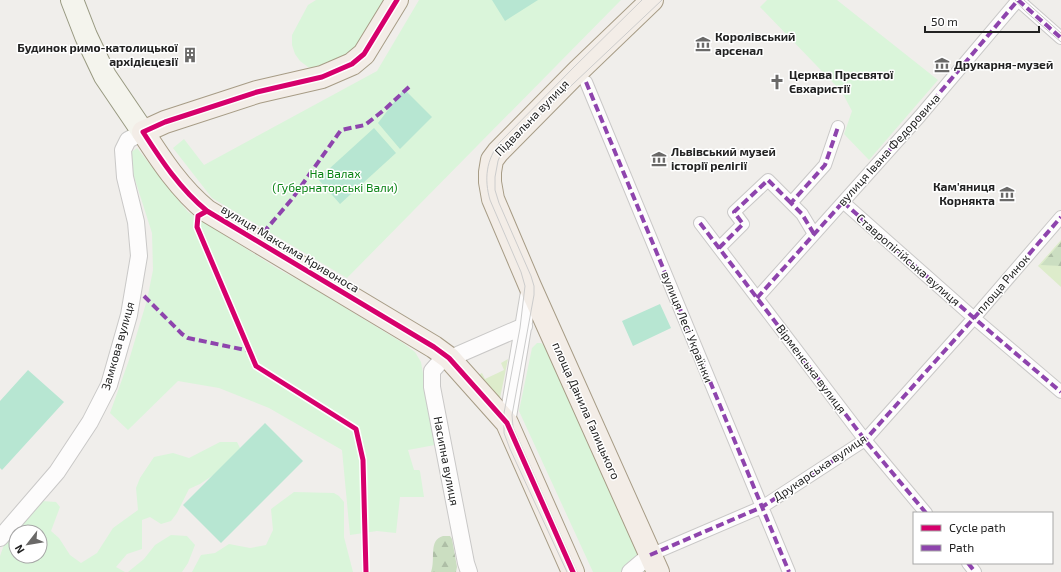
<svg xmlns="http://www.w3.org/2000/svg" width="1061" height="572" viewBox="0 0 1061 572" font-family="'Exo 2',sans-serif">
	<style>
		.grass { fill: #ddeccb }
		.forest { fill: url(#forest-firs) }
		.park { fill: #daf5da; fill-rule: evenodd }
		.pitch { fill: #b7e6d2 }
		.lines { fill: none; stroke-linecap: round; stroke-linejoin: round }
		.pedestrian-casing { stroke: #c9c8c7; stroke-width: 14 }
		.minor-casing { stroke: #c9c8c7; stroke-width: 18 }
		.secondary-casing { stroke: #999a82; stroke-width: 24 }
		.primary-casing { stroke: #a79c86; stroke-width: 24 }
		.pedestrian { stroke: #fdfcfc; stroke-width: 12 }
		.minor { stroke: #fdfcfc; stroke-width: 16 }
		.secondary { stroke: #f4f4ed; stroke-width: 22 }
		.primary { stroke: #f3ede7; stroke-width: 22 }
		.tram { stroke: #ccc; stroke-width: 1 }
		.quiet { stroke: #8e44ad; stroke-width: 4; stroke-dasharray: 8 4; stroke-linecap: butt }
		.cycleway-casing { stroke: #fff; stroke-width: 8 }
		.cycleway { stroke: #d6006c; stroke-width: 5 }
		.labels { text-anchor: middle; stroke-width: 3; stroke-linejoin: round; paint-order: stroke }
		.poi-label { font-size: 12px; font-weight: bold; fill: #222; stroke: #fff; text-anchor: start }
		.street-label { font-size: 12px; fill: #222; stroke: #fff }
		.park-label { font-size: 12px; fill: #0c8416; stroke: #fff }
	</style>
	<defs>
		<pattern id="forest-firs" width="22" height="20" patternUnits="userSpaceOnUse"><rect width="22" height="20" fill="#cbdec1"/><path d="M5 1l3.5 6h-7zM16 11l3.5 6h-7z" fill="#aebea6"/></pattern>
	</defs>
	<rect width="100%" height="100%" fill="#f0eeeb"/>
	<path class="grass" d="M1061,240V287L1038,266Z
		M508,359L499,403L476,376L482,373L485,379L504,370L501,363Z"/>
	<path class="forest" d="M1061,242V266L1041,265Z
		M443,536H450L452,539L457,567L456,572H431C436,559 428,540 443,536Z"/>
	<path class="park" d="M316,0H391L351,59L317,70L308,67L300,61L295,54L292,45V35L308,5Z
		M419,0H621L347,278L212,198L173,148L184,139L204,165L377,71Z
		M767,0H837L938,80L869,160L844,134L852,111L842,92L760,7Z
		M137,148L188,212L278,269L306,284L403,343L415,352L421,362L435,445L408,450L414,470H419L420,471L424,497H400L396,533L377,531L350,535L342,450L269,408L219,388L178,381L128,430L110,413L129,360L147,300L153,270L152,233L130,164V153Z
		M537,343H541L545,346L648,572H593L519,411L532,348Z
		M220,442H237L240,448L238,463L215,474L200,484L189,489L177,513L171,521L161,524L150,517L142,520V549L127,554L116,567L125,572H0V556L6,539L42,501L56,502L60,507L51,531L59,538L70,555L81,563L97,553L113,528L138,510L136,488L140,478L154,457L173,453L189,458ZM16,532H40V556H16Z
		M294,492L334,493L339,496L344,502V537L353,572H192L201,555L215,553L229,544L250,548L266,545L273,530L271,509Z
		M171,535L187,536L195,545L188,563L182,572H128L144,559L155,545Z"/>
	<path class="pitch" d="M492,0H538L505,21Z
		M404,89L432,117L400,149L378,123Z
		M374,128L396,153L340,204L318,179Z
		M660,304L671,328L633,346L622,321Z
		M28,370L64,402L2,470L0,468V401Z
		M265,423L303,461L221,543L183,505Z"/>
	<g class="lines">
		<defs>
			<path id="pedestrian" d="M1018,0L1061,38
				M586,82L789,572
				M843,202L974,318L1061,392
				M700,223L865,440L926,513
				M814,234L802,214L791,203L825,165L838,127
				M719,248L743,224L734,212L768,180L791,203
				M757,298L920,116L1018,0
				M650,555L762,507L865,440L974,318L1061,217
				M968,563L975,572"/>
			<path id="minor" d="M507,423L530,286
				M0,538L57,472L90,422L109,385L129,315L139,256L136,222L125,177L123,150L128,140L143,132
				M469,572L466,563L432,387V371L439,363L524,326
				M630,572L650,555"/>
			<path id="secondary" d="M72,0L86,36L105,76L143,132"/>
			<path id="primary" d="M397,0L364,54L352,64L322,77L257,92L165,122L143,132C161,160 180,189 207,211L434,347L449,358L507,423L573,572
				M652,0L577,72L498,152L492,160L490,172V182L493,199L530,286L658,572"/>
		</defs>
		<use href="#pedestrian" class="pedestrian-casing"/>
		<use href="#minor" class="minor-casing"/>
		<use href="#secondary" class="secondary-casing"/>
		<use href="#primary" class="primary-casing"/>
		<use href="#pedestrian" class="pedestrian"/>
		<use href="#minor" class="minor"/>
		<use href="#secondary" class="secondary"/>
		<use href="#primary" class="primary"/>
		<path class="tram" d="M1015,0L1025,11L1061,42
			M1024,0L1061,33
			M567,572L510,449L504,433V413L520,328L525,286L521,272L490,200C484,179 486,160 500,142L574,67L642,0
			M577,572L513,427L512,415L534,295V286L531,276L499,203L495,190V177L498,161L502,151L662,0"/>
		<path class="quiet" d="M1018,0L1061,38
			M586,82L789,572
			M843,202L974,318L1061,392
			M700,223L865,440L926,513
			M263,233L292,199L341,130L365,125L384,110L410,86
			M814,234L802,214L791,203L825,165L838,127
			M719,248L743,224L734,212L768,180L791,203
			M144,296L182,334L188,338L250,351
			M757,298L920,116L1018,0
			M650,555L762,507L865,440L974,318L1061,217
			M968,563L975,572"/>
		<defs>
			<path id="cycleway" d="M397,0L364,54L352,64L322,77L257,92L165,122L143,132C161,160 180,189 207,211L434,347L449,358L507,423L573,572
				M207,211L198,216L197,227L256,366L356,429L363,460L366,572"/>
		</defs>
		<use href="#cycleway" class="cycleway-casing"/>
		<use href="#cycleway" class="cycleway"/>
	</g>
	<defs>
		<symbol id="museum-bare" viewBox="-9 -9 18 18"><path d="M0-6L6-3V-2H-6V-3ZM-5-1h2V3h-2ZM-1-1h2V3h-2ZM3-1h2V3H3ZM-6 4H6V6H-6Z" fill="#6a6968" stroke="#fff" stroke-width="2.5" paint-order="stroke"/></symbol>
		<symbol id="building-bare" viewBox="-9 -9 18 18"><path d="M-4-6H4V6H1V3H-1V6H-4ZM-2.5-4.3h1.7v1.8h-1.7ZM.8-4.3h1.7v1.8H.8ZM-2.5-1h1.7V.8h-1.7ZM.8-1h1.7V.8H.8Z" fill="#6a6968" stroke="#fff" stroke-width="2.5" paint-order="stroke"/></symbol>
		<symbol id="church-bare" viewBox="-9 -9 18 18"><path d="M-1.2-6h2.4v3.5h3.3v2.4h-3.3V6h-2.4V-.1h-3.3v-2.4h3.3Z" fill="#6a6968" stroke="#fff" stroke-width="2.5" paint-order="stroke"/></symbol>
	</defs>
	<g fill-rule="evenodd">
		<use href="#museum-bare" x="692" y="33" width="22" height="22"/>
		<use href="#building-bare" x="179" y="44" width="22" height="22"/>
		<use href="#museum-bare" x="931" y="54" width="22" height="22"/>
		<use href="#church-bare" x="766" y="71" width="22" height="22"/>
		<use href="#museum-bare" x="648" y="148" width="22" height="22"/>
		<use href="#museum-bare" x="996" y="183" width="22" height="22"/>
	</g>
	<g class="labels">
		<g class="poi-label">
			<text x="715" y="41">Королівський<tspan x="715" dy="14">арсенал</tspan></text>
			<text x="178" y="52" text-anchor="end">Будинок римо-католицької<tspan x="178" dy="14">архідієцезії</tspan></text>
			<text x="954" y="69">Друкарня-музей</text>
			<text x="789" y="79">Церква Пресвятої<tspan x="789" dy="14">Євхаристії</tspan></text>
			<text x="671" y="156">Львівський музей<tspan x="671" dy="14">історії релігії</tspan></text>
			<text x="995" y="191" text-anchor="end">Кам'яниця<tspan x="995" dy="14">Корнякта</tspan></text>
		</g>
		<g class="street-label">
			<text transform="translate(532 118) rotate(-46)" y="4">Підвальна вулиця</text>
			<text transform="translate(889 150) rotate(-48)" y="4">вулиця Івана Федоровича</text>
			<text transform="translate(290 249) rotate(31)" y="4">вулиця Максима Кривоноса</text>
			<text transform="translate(908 260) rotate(41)" y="4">Ставропігійська вулиця</text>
			<text transform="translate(1003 284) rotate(-49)" y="4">площа Ринок</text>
			<text transform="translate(687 327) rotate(68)" y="4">вулиця Лесі Українки</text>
			<text transform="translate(118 346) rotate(-74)" y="4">Замкова вулиця</text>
			<text transform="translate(811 369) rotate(53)" y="4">Вірменська вулиця</text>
			<text transform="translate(586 411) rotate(66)" y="4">площа Данила Галицького</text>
			<text transform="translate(446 461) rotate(79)" y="4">Насипна вулиця</text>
			<text transform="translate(820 468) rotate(-34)" y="4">Друкарська вулиця</text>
		</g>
		<g class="park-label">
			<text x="335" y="178">На Валах<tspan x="335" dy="14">(Губернаторські Вали)</tspan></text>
		</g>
	</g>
	<rect x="913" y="512" width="140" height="52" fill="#ffffff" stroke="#a7a7a7"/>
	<rect x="921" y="525" width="20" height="6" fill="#d6006c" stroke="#a7a7a7"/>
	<text x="949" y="532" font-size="12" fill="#222222">Cycle path</text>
	<rect x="921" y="545" width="20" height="6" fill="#8e44ad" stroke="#a7a7a7"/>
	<text x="949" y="552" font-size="12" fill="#222222">Path</text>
	<g transform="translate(28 544) rotate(239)"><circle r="19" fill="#ffffff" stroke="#a7a7a7"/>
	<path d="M0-3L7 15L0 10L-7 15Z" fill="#6a6968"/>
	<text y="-6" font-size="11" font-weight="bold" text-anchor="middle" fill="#222222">N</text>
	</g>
	<path d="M925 26v6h114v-6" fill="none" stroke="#222222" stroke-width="2"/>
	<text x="931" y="26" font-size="12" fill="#222222" stroke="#ffffff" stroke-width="3" paint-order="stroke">50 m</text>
</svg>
